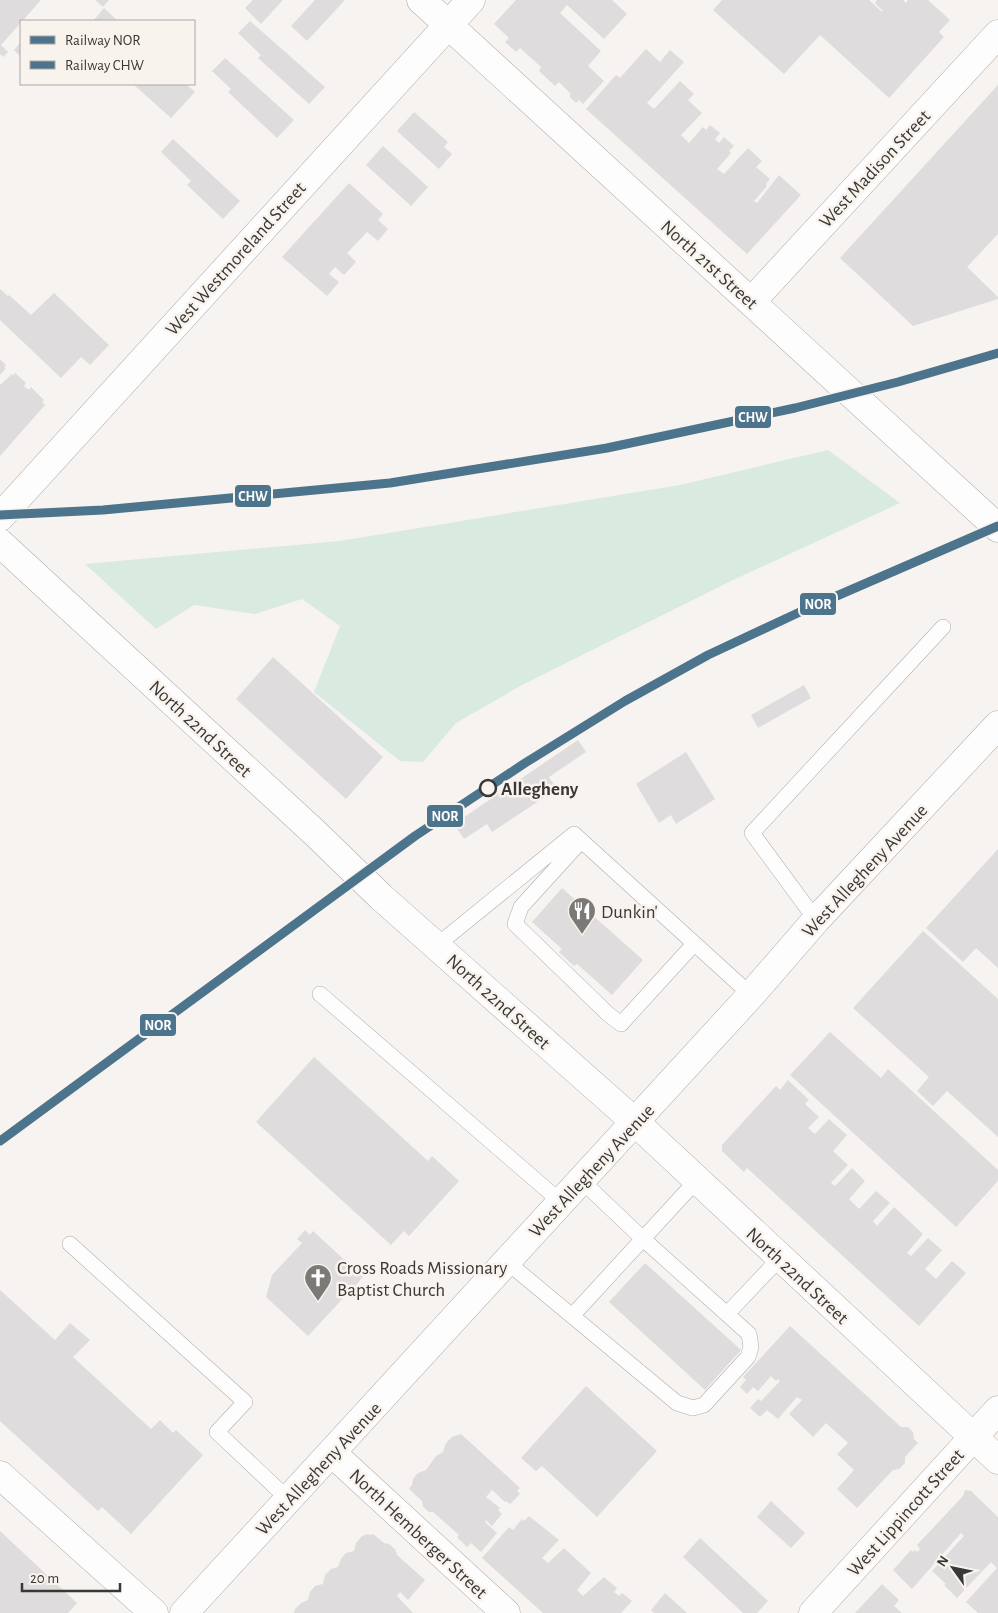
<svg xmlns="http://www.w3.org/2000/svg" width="998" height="1613" viewBox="0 0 998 1613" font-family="'Alegreya Sans',sans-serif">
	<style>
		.green { fill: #d9eae0 }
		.building { fill: #dfdcdd }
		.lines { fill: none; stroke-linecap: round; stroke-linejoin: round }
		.service-casing { stroke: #aeacaa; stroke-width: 16 }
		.minor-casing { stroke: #aeacaa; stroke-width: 29 }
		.secondary-casing { stroke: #aeacaa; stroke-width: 29 }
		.service { stroke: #fefdfd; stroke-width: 15 }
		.minor { stroke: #fefdfd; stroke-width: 28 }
		.secondary { stroke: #fefdfd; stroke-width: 28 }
		.rail-1-casing { stroke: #f9f3ee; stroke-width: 12 }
		.rail-2-casing { stroke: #f9f3ee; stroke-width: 12 }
		.rail-1 { stroke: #4c748c; stroke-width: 9 }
		.rail-2 { stroke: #4c748c; stroke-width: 9 }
		.stop-dot { fill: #f9f3ee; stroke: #3a3836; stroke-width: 2.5 }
		.labels { text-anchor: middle; stroke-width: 5; stroke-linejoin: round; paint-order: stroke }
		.street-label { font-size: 19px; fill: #3a3836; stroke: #f9f3ee }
		.stop-label { font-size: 19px; font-weight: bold; fill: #3a3836; stroke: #f9f3ee; text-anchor: start }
		.poi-label { font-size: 19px; fill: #3a3836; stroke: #f9f3ee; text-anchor: start }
		.line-badge { stroke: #f9f3ee; stroke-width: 2 }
		.badge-label { font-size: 14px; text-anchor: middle; font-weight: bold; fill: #fff }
	</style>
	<rect width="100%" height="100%" fill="#f6f3f1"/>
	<path class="green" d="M828,450L900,503L733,580L522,685L456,723L423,762L400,761L314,692L340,626L302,599L255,614L194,605L156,629L85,564L340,541L680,485Z"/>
	<path class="building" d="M0,0H41L1,45L8,52L3,57L0,54Z
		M95,0H109L103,7Z
		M253,0H283L261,24L245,8Z
		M315,0H345L307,41L291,26Z
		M516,0H612L627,14L604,39L567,5L560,13L601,51L588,66L604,81L583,104L579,100L576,103L569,96L571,94L559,82L555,86L539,71L541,67L520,48L516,52L505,42L509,38L494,24Z
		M722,0H869L882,12L883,11L875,3L877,0H903L906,3L908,0H928L950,20L939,32L944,37L889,98L820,35L784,74L713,10Z
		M104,8L118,21H93Z
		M250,21L325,87L309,104L258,58L261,55L238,33Z
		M21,42V57L14,50Z
		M646,49L660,62L670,50L684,62L647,103L654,109L680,81L694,94L688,100L702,113L681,135L689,143L703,127L706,130L710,125L720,133L715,139L719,143L724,137L734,146L729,151L731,153L717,169L724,174L748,148L762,161L756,167L770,179L766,184L767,186L754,201L757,203L779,175L801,195L747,254L586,109L616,75L620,78Z
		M225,58L294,120L277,138L228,92L231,89L212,71Z
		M133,84H186L195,92L171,118Z
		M998,85V234L967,267L998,297V299L913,326L840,258Z
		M414,112L448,142L444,147L452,154L439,169L397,131Z
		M173,139L240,201L223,219L187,185L191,181L161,152Z
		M383,146L428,187L411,206L366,165Z
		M349,183L383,214L378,220L388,229L378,241L367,232L347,253L356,262L344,275L335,267L329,274L339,282L327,296L282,257Z
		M0,289L8,296L9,295L31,315L54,293L109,345L90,365L81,357L61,378L0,320Z
		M0,359L6,365L4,367L6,368L0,375Z
		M15,373L26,383L24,386L29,390L31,387L44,400L42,402L45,405L0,456V385L12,374L13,376Z
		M273,657L383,757L346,799L236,699Z
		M804,685L811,698L758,728L751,715Z
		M578,740L586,752L549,777L557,789L492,832L487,824L464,839L454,824Z
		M686,752L715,799L676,824L671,815L659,823L636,784Z
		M998,849V968L976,948L963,962L926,928Z
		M562,888L643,960L612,995L577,964L574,966L559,952L562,949L532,922Z
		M923,931L998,999V1137L947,1091L933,1106L917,1091L929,1077L853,1008Z
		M830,1032L881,1078L888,1069L998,1170V1181L956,1227L790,1075Z
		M314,1057L428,1161L432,1156L459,1181L409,1236L404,1231L391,1245L256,1122Z
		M788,1080L809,1100L805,1104L819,1117L808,1128L815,1134L829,1119L847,1135L833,1151L848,1165L831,1183L835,1186L852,1168L865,1181L849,1199L859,1209L876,1191L890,1203L873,1221L877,1226L894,1207L923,1234L907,1253L911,1256L928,1238L942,1250L925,1269L936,1279L952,1261L966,1273L919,1326L747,1168L744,1172L722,1151V1145L776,1086L780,1090Z
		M305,1230L310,1235L313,1231L363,1277L308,1336L266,1297L272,1275L302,1243L297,1239Z
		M645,1263L741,1350L705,1390L609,1302Z
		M0,1290L55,1340L70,1323L90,1340L73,1357L151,1429L160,1420L173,1433L176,1430L203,1455L131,1534L102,1507L98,1511L0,1421Z
		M790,1326L901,1427H908L913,1432L914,1439L918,1443L905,1457V1463L899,1469L893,1470L857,1508L837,1489L854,1470L837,1454L848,1443L826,1423L813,1437L789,1414L802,1400L797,1397L778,1419L767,1410L760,1417L750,1408L758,1399L761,1401L780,1381L778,1379L776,1381L771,1376L758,1391L753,1387L747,1394L740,1387L746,1380L743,1377Z
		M586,1386L657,1451L597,1517L542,1466L536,1471L521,1458Z
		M461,1434L520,1488L517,1491L520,1494L510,1504L506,1501L505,1502L492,1490L486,1497L500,1508L498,1510L502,1514L492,1526L486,1520L485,1522L497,1533L481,1552L471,1543L467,1547L457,1537L459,1535L433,1512H429L423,1507L422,1501L409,1489L412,1485L413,1479L418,1473L426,1470L436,1456L443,1452L446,1443L452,1437Z
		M965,1490L972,1491L973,1493L998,1517V1613H978L966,1602L997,1568L991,1562L957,1598L944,1585L946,1584L932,1571L964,1536L961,1533L912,1589L893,1570L911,1550L913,1552L915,1550L917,1552L920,1549L917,1545L963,1496Z
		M771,1501L805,1533L791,1548L757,1517Z
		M529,1516L559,1540L542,1558L548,1563L564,1548L591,1573L577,1590L583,1596L604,1577L617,1588L614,1592L619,1596L622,1593L632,1601L621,1613H543L482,1558L509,1527L513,1530L522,1519L524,1521Z
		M0,1531L77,1603L68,1613H0Z
		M368,1534L370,1535L373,1534L384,1543L389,1544L395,1549L397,1555L425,1580L408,1600L400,1592L397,1596L413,1613H294L295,1609L301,1603L308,1600L310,1592L315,1586L323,1584L325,1575L331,1569L338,1567L341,1559L346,1553L354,1551L356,1543L362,1536Z
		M700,1538L768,1601L757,1613H743L683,1557Z
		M882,1584L899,1600L894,1606L902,1613H855Z
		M665,1593L687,1613H654L651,1610Z"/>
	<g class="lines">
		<defs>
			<path id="service" d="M581,841L521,907L515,924L608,1014L621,1024L694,944
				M816,920L752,833L943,627
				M436,946L574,834L751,995
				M320,994L561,1202
				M70,1244L245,1402L217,1432L288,1499
				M507,1262L677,1403L693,1408L704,1405L748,1357L751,1347L749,1334L642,1238L581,1180
				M727,1314L780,1258
				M572,1316L697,1180"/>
			<path id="minor" d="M421,0L998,528
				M751,302L998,34
				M0,517L471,0
				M0,543L315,833L381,897L635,1122L998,1460
				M332,1453L506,1613
				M0,1475L154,1613
				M813,1613L998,1410"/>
			<path id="secondary" d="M184,1613L751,995L816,920L998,725"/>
		</defs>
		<use href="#service" class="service-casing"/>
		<use href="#minor" class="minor-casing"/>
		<use href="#secondary" class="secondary-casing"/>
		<use href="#service" class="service"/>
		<use href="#minor" class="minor"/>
		<use href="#secondary" class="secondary"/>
		<defs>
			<path id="rail-1" d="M0,1141L415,836L525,763L625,701L708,655L802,611L998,526"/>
			<path id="rail-2" d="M0,515L103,510L390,483L607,448L795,408L898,382L998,353"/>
		</defs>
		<use href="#rail-1" class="rail-1-casing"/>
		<use href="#rail-2" class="rail-2-casing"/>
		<use href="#rail-1" class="rail-1"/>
		<use href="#rail-2" class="rail-2"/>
	</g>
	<defs>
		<symbol id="restaurant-pin" viewBox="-11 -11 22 30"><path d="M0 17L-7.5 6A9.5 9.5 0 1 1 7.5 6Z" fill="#7c7977" stroke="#f9f3ee"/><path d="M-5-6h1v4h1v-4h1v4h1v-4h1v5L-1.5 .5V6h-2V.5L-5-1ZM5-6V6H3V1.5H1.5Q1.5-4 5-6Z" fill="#fff"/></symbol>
		<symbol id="church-pin" viewBox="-11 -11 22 30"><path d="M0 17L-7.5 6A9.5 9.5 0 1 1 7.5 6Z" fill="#7c7977" stroke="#f9f3ee"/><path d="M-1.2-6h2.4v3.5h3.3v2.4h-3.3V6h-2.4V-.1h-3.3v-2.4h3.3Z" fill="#fff"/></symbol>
	</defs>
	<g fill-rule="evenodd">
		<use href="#restaurant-pin" x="566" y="895" width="32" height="43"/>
		<use href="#church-pin" x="302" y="1262" width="32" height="43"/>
	</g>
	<circle class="stop-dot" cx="488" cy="788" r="8"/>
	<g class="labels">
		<g class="street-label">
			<text transform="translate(874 168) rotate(-47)" y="7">West Madison Street</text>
			<text transform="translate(235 258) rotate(-48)" y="7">West Westmoreland Street</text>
			<text transform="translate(710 264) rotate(42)" y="7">North 21st Street</text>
			<text transform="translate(201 728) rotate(43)" y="7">North 22nd Street</text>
			<text transform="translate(864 870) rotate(-47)" y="7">West Allegheny Avenue</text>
			<text transform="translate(499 1001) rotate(42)" y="7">North 22nd Street</text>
			<text transform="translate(591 1170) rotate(-47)" y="7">West Allegheny Avenue</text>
			<text transform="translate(798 1275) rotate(43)" y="7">North 22nd Street</text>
			<text transform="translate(318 1468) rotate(-47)" y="7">West Allegheny Avenue</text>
			<text transform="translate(905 1512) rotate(-48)" y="7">West Lippincott Street</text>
			<text transform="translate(419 1533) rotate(43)" y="7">North Hemberger Street</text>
		</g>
		<g class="stop-label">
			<text x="501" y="795">Allegheny</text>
		</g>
		<g class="poi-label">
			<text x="601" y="918">Dunkin'</text>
			<text x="337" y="1274">Cross Roads Missionary<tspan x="337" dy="22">Baptist Church</tspan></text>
		</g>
	</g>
	<g class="line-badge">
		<rect x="734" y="405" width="38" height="24" rx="5" fill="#4c748c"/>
		<rect x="234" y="484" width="38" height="24" rx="5" fill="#4c748c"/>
		<rect x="799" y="592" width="38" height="24" rx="5" fill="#4c748c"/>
		<rect x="426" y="804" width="38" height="24" rx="5" fill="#4c748c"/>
		<rect x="139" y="1013" width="38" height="24" rx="5" fill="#4c748c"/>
	</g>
	<g class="badge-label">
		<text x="753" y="422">CHW</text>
		<text x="253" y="501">CHW</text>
		<text x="818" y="609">NOR</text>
		<text x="445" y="821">NOR</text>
		<text x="158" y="1030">NOR</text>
	</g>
	<rect x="20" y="20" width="175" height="65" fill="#f9f3ee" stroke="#ada8a4"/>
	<rect x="30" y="36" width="25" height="8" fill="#4c748c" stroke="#ada8a4"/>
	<text x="65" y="45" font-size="15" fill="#3a3836">Railway NOR</text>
	<rect x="30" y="61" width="25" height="8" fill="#4c748c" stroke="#ada8a4"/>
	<text x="65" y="70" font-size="15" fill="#3a3836">Railway CHW</text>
	<g transform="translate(953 1568) rotate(303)" stroke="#f9f3ee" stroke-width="4" paint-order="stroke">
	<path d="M0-4L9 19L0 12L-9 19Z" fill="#3a3836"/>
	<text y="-8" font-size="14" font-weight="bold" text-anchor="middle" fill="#3a3836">N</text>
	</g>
	<path d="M22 1583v8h98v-8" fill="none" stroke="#3a3836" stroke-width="2.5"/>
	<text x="30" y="1583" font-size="15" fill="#3a3836" stroke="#f9f3ee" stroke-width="4" paint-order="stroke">20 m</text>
</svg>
